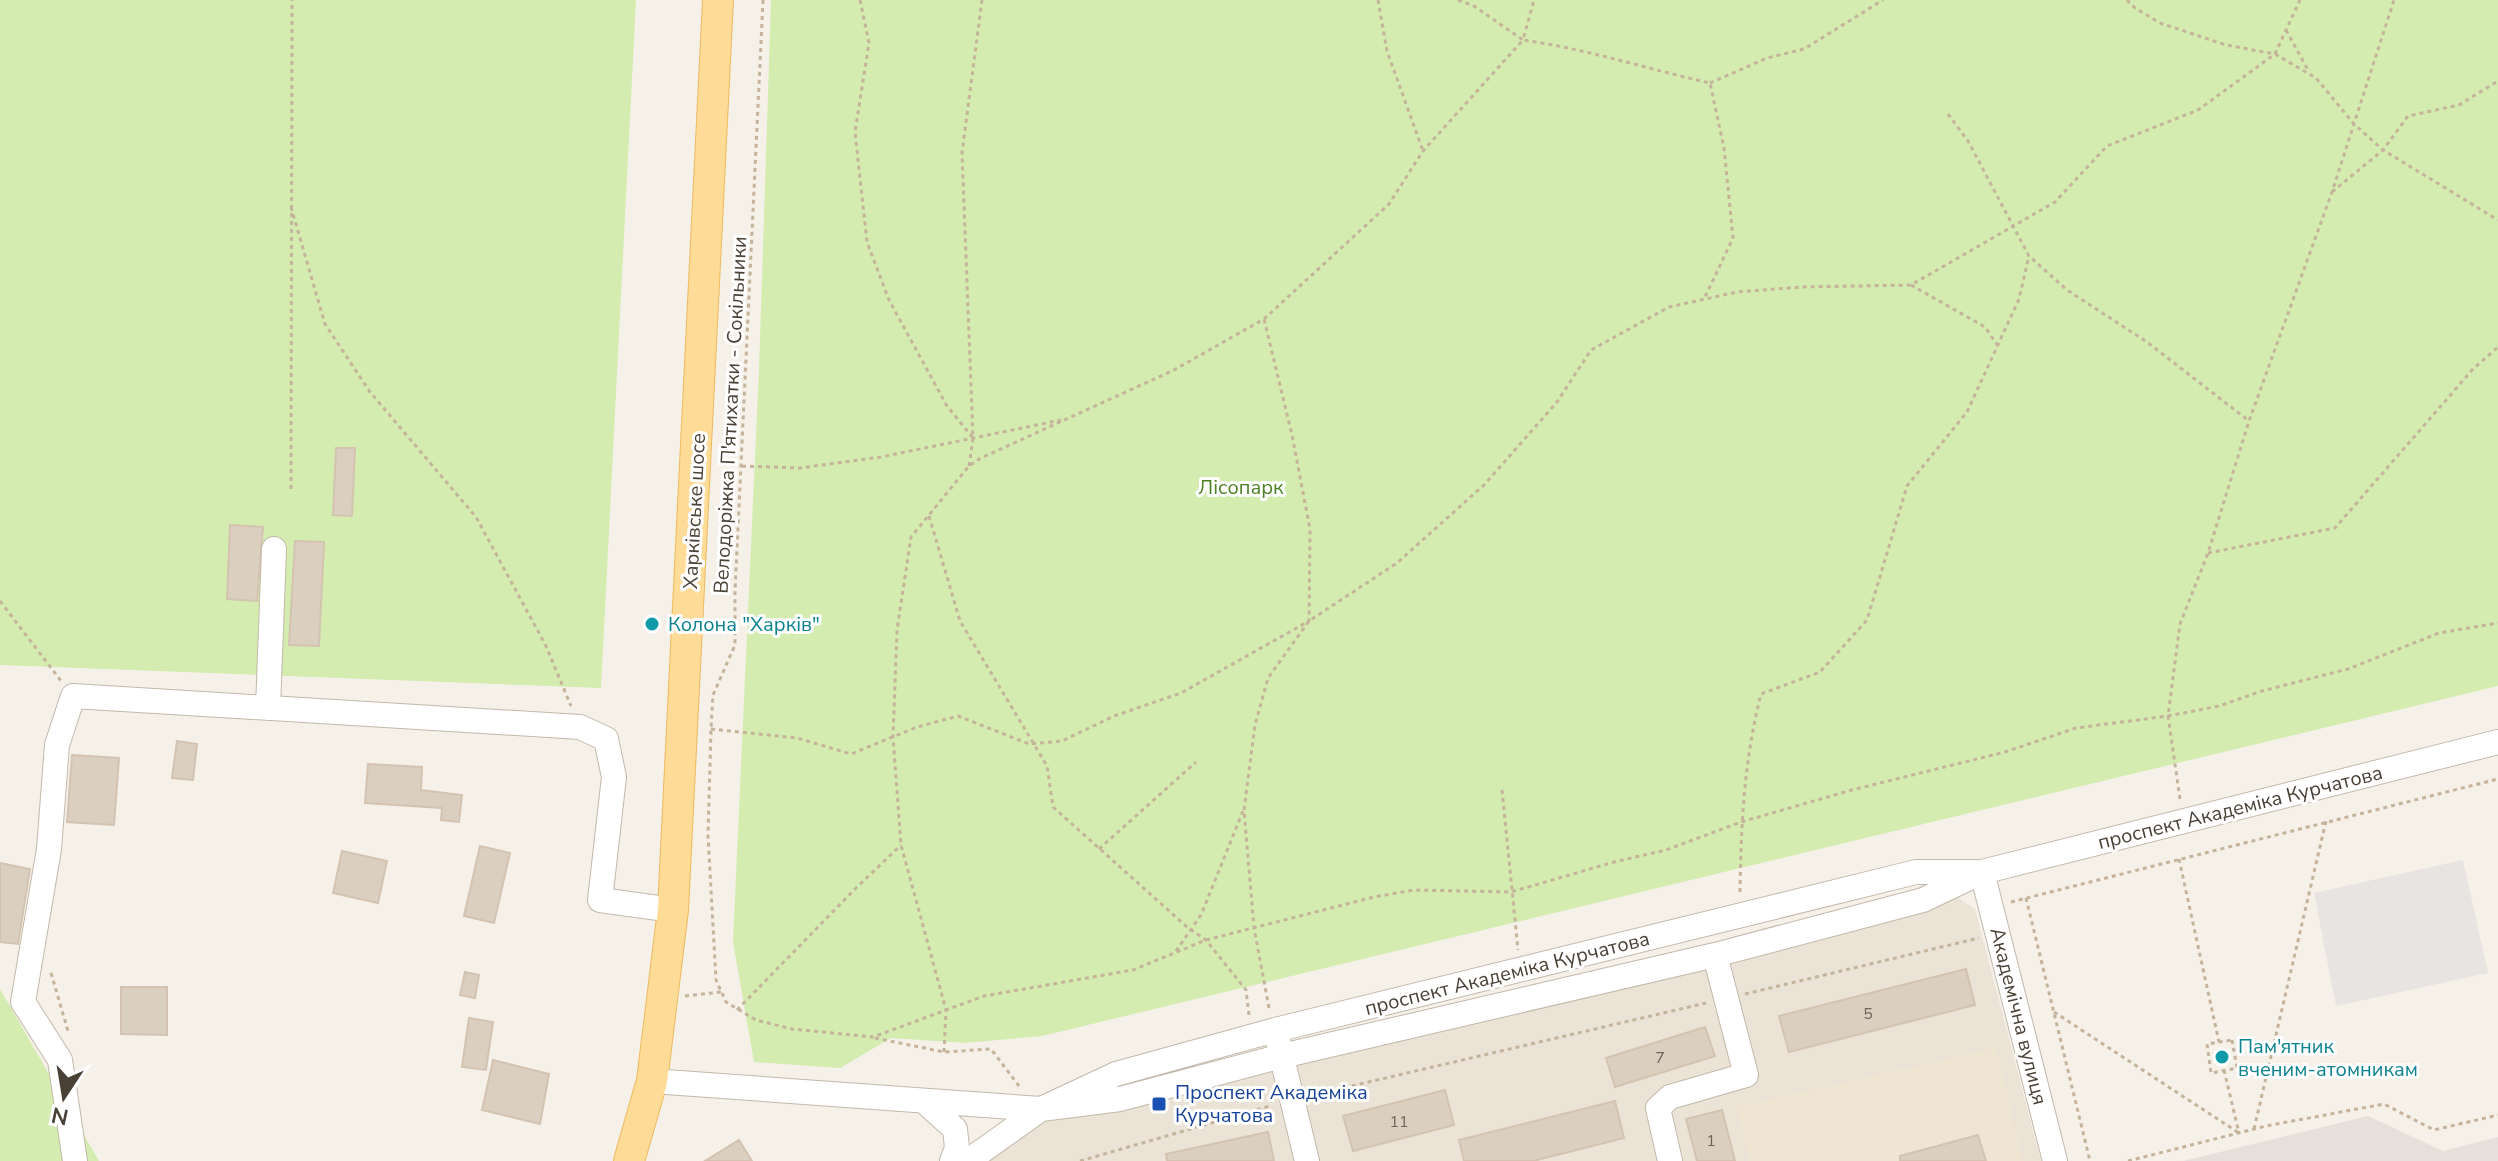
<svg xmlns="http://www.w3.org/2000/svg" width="2498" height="1161" viewBox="0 0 2498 1161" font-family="'Nunito Sans',sans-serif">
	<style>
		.residential { fill: #eae3d6 }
		.industrial { fill: #e5e0da }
		.education { fill: #efe5d2 }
		.green { fill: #d4ecaf }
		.parking { fill: #e7e4e1 }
		.building { fill: #dbcfc0; stroke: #d3c3b0; stroke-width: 2 }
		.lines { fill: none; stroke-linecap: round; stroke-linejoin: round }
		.minor-casing { stroke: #c2b8aa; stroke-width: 26 }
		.major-casing { stroke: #edba5f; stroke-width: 32 }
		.path { stroke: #c5b39b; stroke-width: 3; stroke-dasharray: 4 4; stroke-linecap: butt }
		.minor { stroke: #fff; stroke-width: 24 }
		.major { stroke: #ffdb98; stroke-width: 30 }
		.culture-dot { fill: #0f9aa8; stroke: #fff; stroke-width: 3 }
		.transit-dot { fill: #1a4fb4; stroke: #fff; stroke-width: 3 }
		.labels { text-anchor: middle; stroke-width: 6; stroke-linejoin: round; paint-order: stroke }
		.number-label { font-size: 16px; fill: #6e6458 }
		.street-label { font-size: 20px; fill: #4a4136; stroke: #fff }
		.park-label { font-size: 20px; fill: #4d8124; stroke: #fff }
		.culture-label { font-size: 20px; fill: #0d838f; stroke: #fff; text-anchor: start }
		.transit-label { font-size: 20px; fill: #164399; stroke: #fff; text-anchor: start }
	</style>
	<rect width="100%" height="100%" fill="#f5f1e9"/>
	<path class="residential" d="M1957,897L1975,909L2041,1161H979L1039,1117L1124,1103Z"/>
	<path class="industrial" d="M2368,1116L2443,1151L2498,1137V1161H2183Z"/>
	<path class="education" d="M1996,1048L2023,1161H1750L1736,1107Z"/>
	<path class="green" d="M0,0H636L601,688L0,665Z
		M771,0H2498V686L1042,1036L965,1043L891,1038L840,1068L754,1062L733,942L759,370Z
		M0,989L99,1161H0Z"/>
	<path class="parking" d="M2463,860L2488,973L2336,1006L2314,893Z"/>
	<path class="building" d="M336,448H355L352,516L333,515Z
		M230,525L263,527L257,601L227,599Z
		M295,541L324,542L319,646L289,645Z
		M177,741L197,744L193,780L172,778Z
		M72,755L119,758L114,825L67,822Z
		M368,764L422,767L421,790L462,795L459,822L441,820L442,808L365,803Z
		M480,846L510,853L494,923L464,916Z
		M342,851L387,861L378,903L333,893Z
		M0,863L30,869L18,944L0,942Z
		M1966,969L1975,1005L1789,1052L1779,1016Z
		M465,972L479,975L475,998L460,995Z
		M121,987H167V1035L121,1034Z
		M469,1018L493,1022L486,1070L462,1067Z
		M1705,1027L1715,1056L1615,1087L1606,1058Z
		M493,1060L549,1074L540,1124L482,1110Z
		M1445,1090L1454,1125L1353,1151L1343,1116Z
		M1615,1101L1624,1138L1533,1161H1464L1459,1140Z
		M1722,1110L1735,1161H1697L1686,1119Z
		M1268,1132L1274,1161H1167L1166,1154Z
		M1978,1135L1986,1161H1900V1156Z
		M739,1140L752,1161H705Z"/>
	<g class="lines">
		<defs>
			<path id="minor" d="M268,708L274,549
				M1982,872L2055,1161
				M1278,1041L1307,1161
				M652,1081L1041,1109L1120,1099L1282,1056L1715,955L1923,900L1982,872L2498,742
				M926,1103L955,1129L957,1148L952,1161
				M75,1161L60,1060L23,1002L49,849L57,745L73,696L580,727L606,739L614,777L600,900L673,910
				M968,1161L1041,1109L1116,1074L1275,1030L1916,872H1976
				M1670,1161L1658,1108L1670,1097L1746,1075L1715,955"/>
			<path id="major" d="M629,1161L652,1081L673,910L718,0"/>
		</defs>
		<use href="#minor" class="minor-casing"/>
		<use href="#major" class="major-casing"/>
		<path class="path" d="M763,0L735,591V645L713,695L711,729L708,835L716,980L726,1002L756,1020L792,1029L873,1037L984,996L1133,970L1206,940L1374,897L1414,890L1511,892L1614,862L1666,850L1741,822L1852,790L2005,752L2076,728L2168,716L2219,706L2262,691L2348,669L2439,633L2498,623
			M860,0L869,43L855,132L867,242L889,300L947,406L973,438
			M1378,0L1387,51L1423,151
			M1458,0L1474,6L1523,40L1534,0
			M2127,0L2135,8L2160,23L2226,45L2275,54L2316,78L2354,124L2383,150L2498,220
			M2286,30L2309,72
			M1710,83L1767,58L1804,49L1883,0
			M1948,114L1968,141L2029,256L2067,290L2147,342L2249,421
			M2332,192L2383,150L2408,116L2459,105L2498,81
			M291,207L325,324L370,392L476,517L546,646L571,706
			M1911,285L1985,327L1998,346
			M742,466L800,468L881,457L1061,420
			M969,466L973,438L962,153L982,0
			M291,489L292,0
			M929,516L960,621L1047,766L1053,807L1187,927L1206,940L1246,990L1249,1015
			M2208,553L2335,528L2473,369L2498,347
			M0,601L61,681
			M711,729L797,738L851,754L917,727L958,716L1029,744L1062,741L1114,716L1181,693L1309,621L1310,529L1292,435L1264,319
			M1502,790L1518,950
			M2180,799L2168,716L2180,624L2208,553L2249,421L2332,192L2394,0
			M1099,849L1196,762
			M2179,859L2219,1042
			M1740,892C1741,824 1744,760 1761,694L1820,672L1867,620L1907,486L1967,412L2019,299L2029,256
			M2026,898L2090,1161
			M2011,902L2498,779
			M1176,951L1201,915L1243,811
			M51,973L68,1031
			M1745,994L1979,938
			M685,996L721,992
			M1269,1008L1254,928L1244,810L1255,725L1268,678L1309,621L1397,563L1485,484L1557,402L1591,350L1669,307L1737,292L1802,287L1911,285L2055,202L2107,146L2198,110L2275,54L2300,0
			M737,1010L857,887L901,845
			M2054,1012L2239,1133
			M875,1038L944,1052L991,1049L1019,1086
			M2232,1040L2237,1068L2211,1073L2207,1044Z
			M944,1052L946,1010L901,845L893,737L897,630L911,537L969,466L981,458L1174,370L1264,319L1389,204L1423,151L1523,40C1587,49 1647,69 1710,83L1724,148L1733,238L1704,299
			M2224,1070L2239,1133
			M1313,1095L1706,1003
			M2254,1129L2326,821
			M1080,1161L1270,1106
			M2128,1161L2266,1126L2384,1104L2434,1130L2498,1115"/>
		<use href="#minor" class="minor"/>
		<use href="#major" class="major"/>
	</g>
	<g class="culture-dot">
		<circle cx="652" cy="624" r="8"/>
		<circle cx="2222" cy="1057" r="8"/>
	</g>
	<rect class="transit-dot" x="1151" y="1096" width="16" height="16" rx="4"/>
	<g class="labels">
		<g class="number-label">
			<text x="1868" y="1019">5</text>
			<text x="1660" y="1063">7</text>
			<text x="1399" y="1127">11</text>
			<text x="1711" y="1146">1</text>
		</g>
		<g class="street-label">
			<text transform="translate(730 415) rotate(-87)" y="7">Велодоріжка П'ятихатки - Сокільники</text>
			<text transform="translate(694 511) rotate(-87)" y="7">Харківське шосе</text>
			<text transform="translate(2240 807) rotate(-14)" y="7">проспект Академіка Курчатова</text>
			<text transform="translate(1507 973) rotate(-14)" y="7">проспект Академіка Курчатова</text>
			<text transform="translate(2019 1016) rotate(76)" y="7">Академічна вулиця</text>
		</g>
		<g class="park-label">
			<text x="1241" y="494">Лісопарк</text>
		</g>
		<g class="culture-label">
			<text x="668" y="631">Колона "Харків"</text>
			<text x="2238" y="1053">Пам'ятник<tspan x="2238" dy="23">вченим-атомникам</tspan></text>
		</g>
		<g class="transit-label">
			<text x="1175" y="1099">Проспект Академіка<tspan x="1175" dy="23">Курчатова</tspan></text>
		</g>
	</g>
	<g transform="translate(64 1097) rotate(192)" stroke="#ffffff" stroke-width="6" paint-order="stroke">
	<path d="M0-6L14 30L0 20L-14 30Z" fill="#4a4136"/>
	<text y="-12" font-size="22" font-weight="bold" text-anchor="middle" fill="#4a4136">N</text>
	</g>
</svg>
